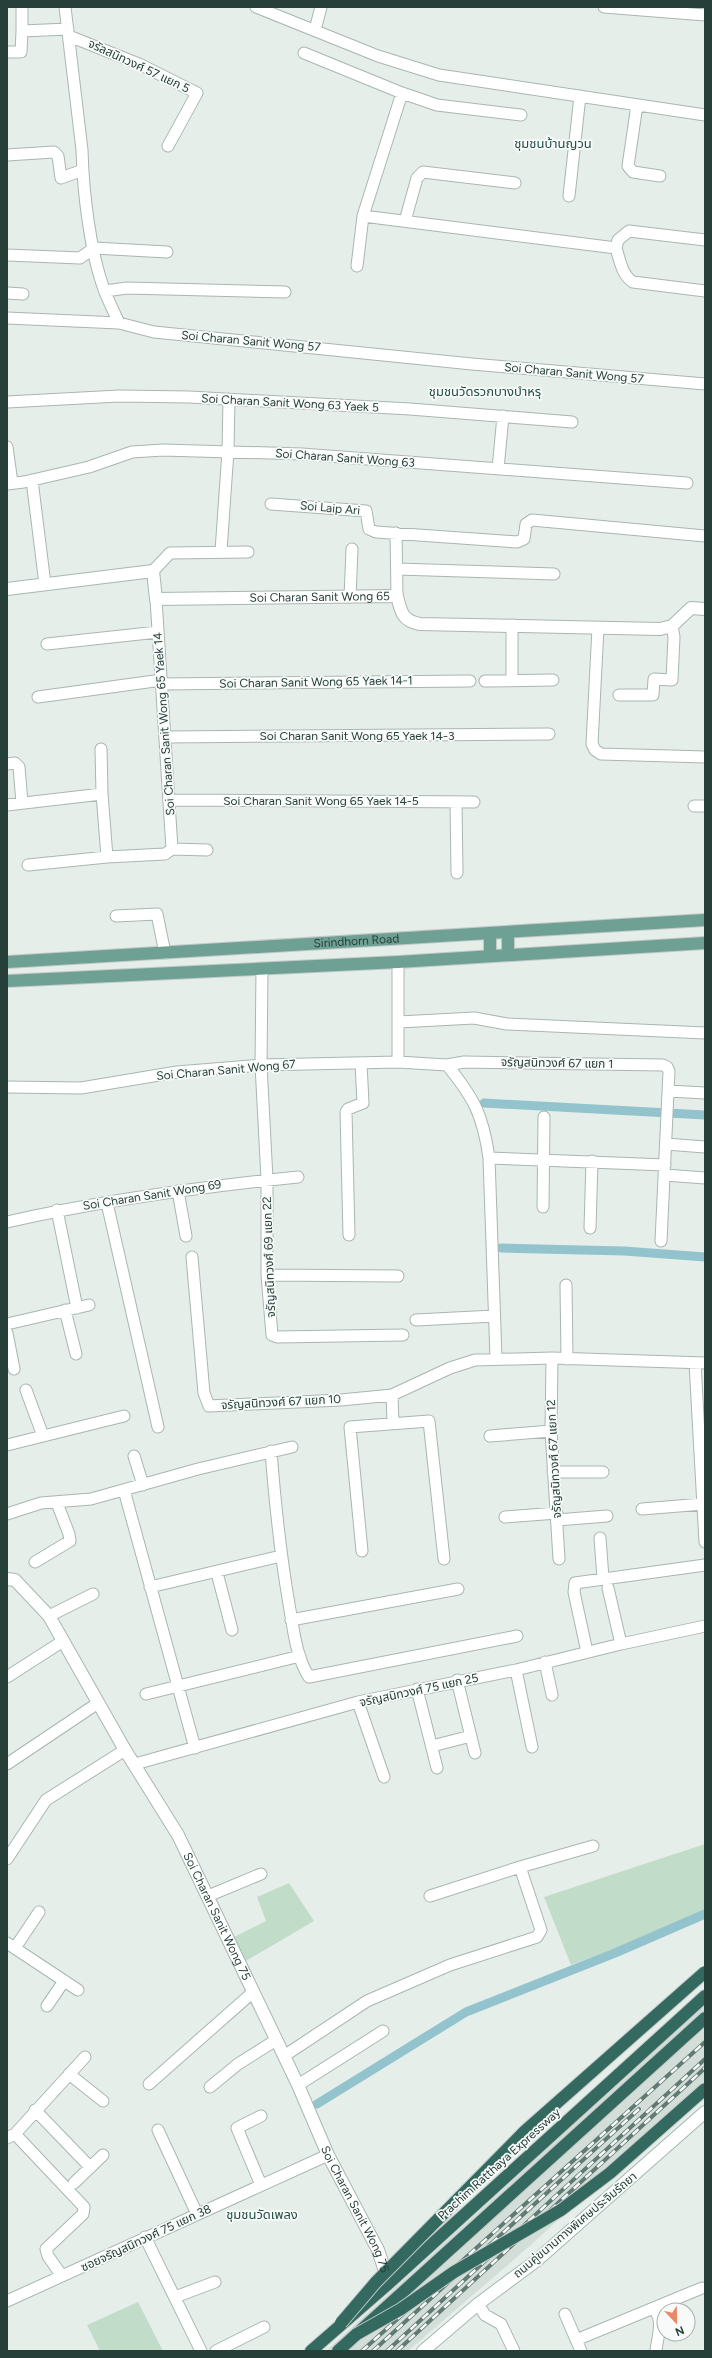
<svg xmlns="http://www.w3.org/2000/svg" width="712" height="2358" viewBox="0 0 712 2358" font-family="Figtree,'Noto Sans Thai',sans-serif">
	<style>
		.built { fill: #d4ded9 }
		.green { fill: #c1ddc9 }
		.lines { fill: none; stroke-linecap: round; stroke-linejoin: round }
		.canal { stroke: #93c4ce; stroke-width: 9 }
		.minor-casing { stroke: #a9b6b1; stroke-width: 13 }
		.tertiary-casing { stroke: #a9b6b1; stroke-width: 14 }
		.secondary-casing { stroke: #a5b9b2; stroke-width: 14 }
		.primary-casing { stroke: #c2c9c8; stroke-width: 14 }
		.motorway-casing { stroke: #c2c9c8; stroke-width: 14 }
		.minor { stroke: #fff; stroke-width: 11 }
		.tertiary { stroke: #fff; stroke-width: 12 }
		.secondary { stroke: #fff; stroke-width: 12 }
		.primary { stroke: #6ea094; stroke-width: 12 }
		.motorway { stroke: #34695f; stroke-width: 12 }
		.rail-casing { stroke: #617a74; stroke-width: 4 }
		.rail { stroke: #f7faf9; stroke-width: 2.5; stroke-dasharray: 8; stroke-linecap: butt }
		.motorway-bridge-casing { stroke: #c2c9c8; stroke-width: 14; stroke-linecap: butt }
		.motorway-bridge { stroke: #34695f; stroke-width: 12 }
		.labels { text-anchor: middle; stroke-width: 3.5; stroke-linejoin: round; paint-order: stroke }
		.street-label { font-size: 12px; fill: #263f39; stroke: #f7faf9 }
		.neighbourhood-label { font-size: 13px; fill: #235046; stroke: #f7faf9 }
	</style>
	<rect width="100%" height="100%" fill="#e6eeea"/>
	<path class="built" d="M705,2005V2084L532,2244L408,2351H326Z"/>
	<path class="green" d="M705,1844V1912L661,1931L571,1965L544,1897Z
		M289,1883L314,1921L244,1962L232,1938L266,1921L257,1897Z
		M138,2302L163,2351H100L87,2325Z"/>
	<g class="lines">
		<path class="canal" d="M484,1103L705,1115
			M501,1248L624,1251L705,1257
			M317,2104L466,2012L615,1953L705,1914"/>
		<defs>
			<path id="minor" d="M22,7V31
				M65,7L82,150C83,191 90,253 105,292C109,302 114,312 119,323L154,332L472,364L705,384
				M256,7L378,56L439,75L705,115
				M604,7L705,15
				M315,30L321,7
				M69,36L139,64L197,93L168,146
				M7,52H21L22,31L68,29
				M304,53L402,93L437,105L521,115
				M402,93L363,216L616,248C620,261 622,275 633,282L705,291
				M637,105L628,166L633,172L660,176
				M7,155L54,152L58,156L61,178L83,170
				M569,196L580,96
				M405,221L417,178L423,172L515,183
				M616,248L618,240L629,231L705,240
				M7,255L80,258L94,248L167,252
				M357,266L363,216
				M105,291L127,288L285,292
				M7,293L23,294
				M7,318L119,323
				M7,402L119,396L189,397L410,409L572,422
				M7,447L12,483
				M498,469L503,416
				M32,480L45,584
				M7,484L24,482L89,467L132,452L163,450L302,454L687,483
				M271,504L366,511L369,529L376,532L517,542L524,539L526,524L532,520L705,536
				M396,533L397,596
				M221,551L228,451L229,399
				M397,569L554,574
				M153,571L170,553L248,552
				M350,597L352,549
				M156,599L172,849
				M598,628L592,744L595,750L601,754L705,757
				M47,644L158,632
				M512,680V625
				M485,681L553,680
				M162,684L470,681
				M619,695H653L654,679L672,680L674,637L672,626
				M38,697L162,680
				M165,737L549,734
				M101,749L102,794L107,857
				M7,764L15,763L19,767L22,803
				M169,800L474,802
				M456,802L457,873
				M7,805L102,794
				M694,806H705
				M172,849L207,850
				M28,865L107,857L165,854L172,849
				M116,916L157,914L165,953
				M262,969L261,1065L267,1179V1275L272,1335L277,1337L403,1335
				M399,1022L474,1018L507,1024L705,1033
				M398,1062V962
				M447,1065C474,1098 483,1115 489,1158L496,1358
				M7,1087L81,1088L177,1072L261,1065L398,1062L447,1065L464,1062L663,1065L667,1067L669,1071L661,1241
				M668,1091L705,1093
				M666,1144L705,1147
				M489,1158L665,1165
				M665,1175L705,1178
				M178,1191L186,1236
				M107,1203L158,1427
				M543,1207L544,1117
				M57,1210L77,1308
				M7,1222C103,1200 200,1187 298,1177
				M590,1228L592,1161
				M349,1235L346,1112L348,1109L363,1103L361,1063
				M192,1257L204,1393L209,1406L341,1400L392,1395L450,1368L475,1360L552,1358L705,1363
				M267,1275L398,1276
				M566,1285L567,1359
				M65,1310L76,1354
				M416,1320L494,1316
				M7,1324L89,1305
				M7,1333L14,1369
				M552,1358L551,1431L559,1559
				M695,1363L705,1542
				M26,1390L43,1436
				M392,1395L393,1423
				M490,1436L551,1431
				M7,1445L124,1416
				M271,1451C275,1503 280,1552 289,1604C293,1627 296,1657 309,1677L517,1636
				M134,1456L143,1485
				M553,1472H603
				M124,1490L195,1748
				M642,1509L703,1504
				M7,1514L41,1503L91,1499L198,1469L292,1447
				M505,1517L557,1513
				M557,1520L607,1516
				M600,1538L603,1578
				M362,1551L350,1427L429,1421L444,1559
				M35,1562L70,1541L69,1534L57,1503
				M217,1573L232,1630
				M150,1587L281,1556
				M608,1588L621,1644
				M49,1616L93,1594
				M291,1620L458,1589
				M587,1652L574,1592L575,1583L705,1565
				M545,1662L552,1695
				M516,1670L532,1747
				M7,1677L63,1641
				M457,1680L475,1753
				M417,1689L437,1768
				M146,1694L300,1656
				M358,1702L384,1777
				M432,1746L471,1736
				M7,1764L98,1703
				M135,1764L358,1702L516,1670L621,1644L705,1626
				M7,1859L46,1800L125,1750
				M208,1896L261,1874
				M430,1896L520,1867
				M7,1943L78,1990
				M15,1948L39,1912
				M47,2006L64,1981
				M284,2056L367,2001L450,1965L537,1937L541,1930L520,1867L593,1846
				M69,2074L103,2101
				M149,2084L252,1993
				M298,2085L383,2031
				M210,2087L238,2064L276,2040
				M35,2110L90,2167
				M261,2116L237,2128L261,2185
				M158,2130L197,2214
				M15,2134L84,2207L83,2214L46,2249L48,2256L62,2276
				M7,2138L15,2134L85,2057
				M74,2183L103,2155
				M145,2237L201,2351
				M175,2297L215,2282
				M7,2301L328,2155
				M478,2304L485,2315L501,2324L514,2351
				M653,2309C665,2318 657,2338 656,2351
				M565,2314L581,2351
				M576,2340L702,2288
				M216,2351L264,2327"/>
			<g id="tertiary">
				<path id="s1" d="M7,589L153,571L156,599L397,596C401,613 403,621 420,624L660,629L672,626L691,608L705,609"/>
				<path id="s2" d="M7,1579L15,1580L49,1616L125,1750L178,1835L298,2085L328,2155L378,2250L388,2280"/>
			</g>
			<path id="secondary" d="M423,2351L478,2304L536,2261L705,2112"/>
			<g id="primary">
				<path d="M508,955V932"/>
				<path d="M490,956V933"/>
				<path id="s3" d="M7,962L705,920"/>
				<path d="M7,981L398,962L705,943"/>
			</g>
			<path id="motorway" d="M311,2351L388,2284L705,1996
				M338,2351L705,2018"/>
		</defs>
		<use href="#minor" class="minor-casing"/>
		<use href="#tertiary" class="tertiary-casing"/>
		<use href="#secondary" class="secondary-casing"/>
		<use href="#primary" class="primary-casing"/>
		<use href="#motorway" class="motorway-casing"/>
		<use href="#minor" class="minor"/>
		<use href="#tertiary" class="tertiary"/>
		<use href="#secondary" class="secondary"/>
		<use href="#primary" class="primary"/>
		<use href="#motorway" class="motorway"/>
		<defs>
			<path id="rail" d="M362,2351L705,2042
				M373,2351L639,2109
				M387,2351L705,2059
				M397,2351L705,2068"/>
		</defs>
		<use href="#rail" class="rail-casing"/>
		<use href="#rail" class="rail"/>
		<defs>
			<path id="motorway-bridge" d="M341,2323L376,2282L525,2131L705,1972
				M357,2334L401,2309L454,2272L561,2210L610,2173L705,2089"/>
		</defs>
		<use href="#motorway-bridge" class="motorway-bridge-casing"/>
		<use href="#motorway-bridge" class="motorway-bridge"/>
	</g>
	<g class="labels">
		<g class="street-label">
			<text transform="translate(139 66) rotate(25)" y="4">จรัลสนิทวงศ์ 57 แยก 5</text>
			<text transform="translate(251 341) rotate(5)" y="4">Soi Charan Sanit Wong 57</text>
			<text transform="translate(574 373) rotate(5)" y="4">Soi Charan Sanit Wong 57</text>
			<text transform="translate(290 403) rotate(3)" y="4">Soi Charan Sanit Wong 63 Yaek 5</text>
			<text transform="translate(345 458) rotate(4)" y="4">Soi Charan Sanit Wong 63</text>
			<text transform="translate(330 508) rotate(5)" y="4">Soi Laip Ari</text>
			<text dy="4" stroke="none"><textPath href="#s1" startOffset="339">Soi Charan Sanit Wong 65</textPath></text>
			<text transform="translate(316 682) rotate(-1)" y="4">Soi Charan Sanit Wong 65 Yaek 14-1</text>
			<text transform="translate(164 724) rotate(-94)" y="4">Soi Charan Sanit Wong 65 Yaek 14</text>
			<text x="357" y="740">Soi Charan Sanit Wong 65 Yaek 14-3</text>
			<text x="321" y="805">Soi Charan Sanit Wong 65 Yaek 14-5</text>
			<text dy="4" stroke="none"><textPath href="#s3" startOffset="350">Sirindhorn Road</textPath></text>
			<text transform="translate(557 1063) rotate(1)" y="4">จรัญสนิทวงศ์ 67 แยก 1</text>
			<text transform="translate(226 1070) rotate(-5)" y="4">Soi Charan Sanit Wong 67</text>
			<text transform="translate(152 1195) rotate(-9)" y="4">Soi Charan Sanit Wong 69</text>
			<text transform="translate(269 1257) rotate(-92)" y="4">จรัญสนิทวงศ์ 69 แยก 22</text>
			<text transform="translate(281 1402) rotate(-3)" y="4">จรัญสนิทวงศ์ 67 แยก 10</text>
			<text transform="translate(554 1459) rotate(-93)" y="4">จรัญสนิทวงศ์ 67 แยก 12</text>
			<text transform="translate(419 1690) rotate(-12)" y="4">จรัญสนิทวงศ์ 75 แยก 25</text>
			<text dy="4" stroke="none"><textPath href="#s2" startOffset="402">Soi Charan Sanit Wong 75</textPath></text>
			<text transform="translate(499 2164) rotate(-42)" y="4">Prachim Ratthaya Expressway</text>
			<text dy="4" stroke="none"><textPath href="#s2" startOffset="726">Soi Charan Sanit Wong 75</textPath></text>
			<text transform="translate(575 2225) rotate(-40)" y="4">ถนนคู่ขนานทางพิเศษประจิมรัถยา</text>
			<text transform="translate(146 2238) rotate(-25)" y="4">ซอยจรัญสนิทวงศ์ 75 แยก 38</text>
		</g>
		<g class="neighbourhood-label">
			<text x="553" y="148">ชุมชนบ้านญวน</text>
			<text x="485" y="396">ชุมชนวัดรวกบางบำหรุ</text>
			<text x="262" y="2219">ชุมชนวัดเพลง</text>
		</g>
	</g>
	<rect width="712" height="2358" fill="none" stroke="#263f39" stroke-width="16"/>
	<g transform="translate(676 2322) rotate(158)"><circle r="19" fill="#f7faf9" stroke="#a3afac"/>
	<path d="M0-3L7 15L0 10L-7 15Z" fill="#e88a6a"/>
	<text y="-6" font-size="11" font-weight="bold" text-anchor="middle" fill="#263f39">N</text>
	</g>
</svg>
